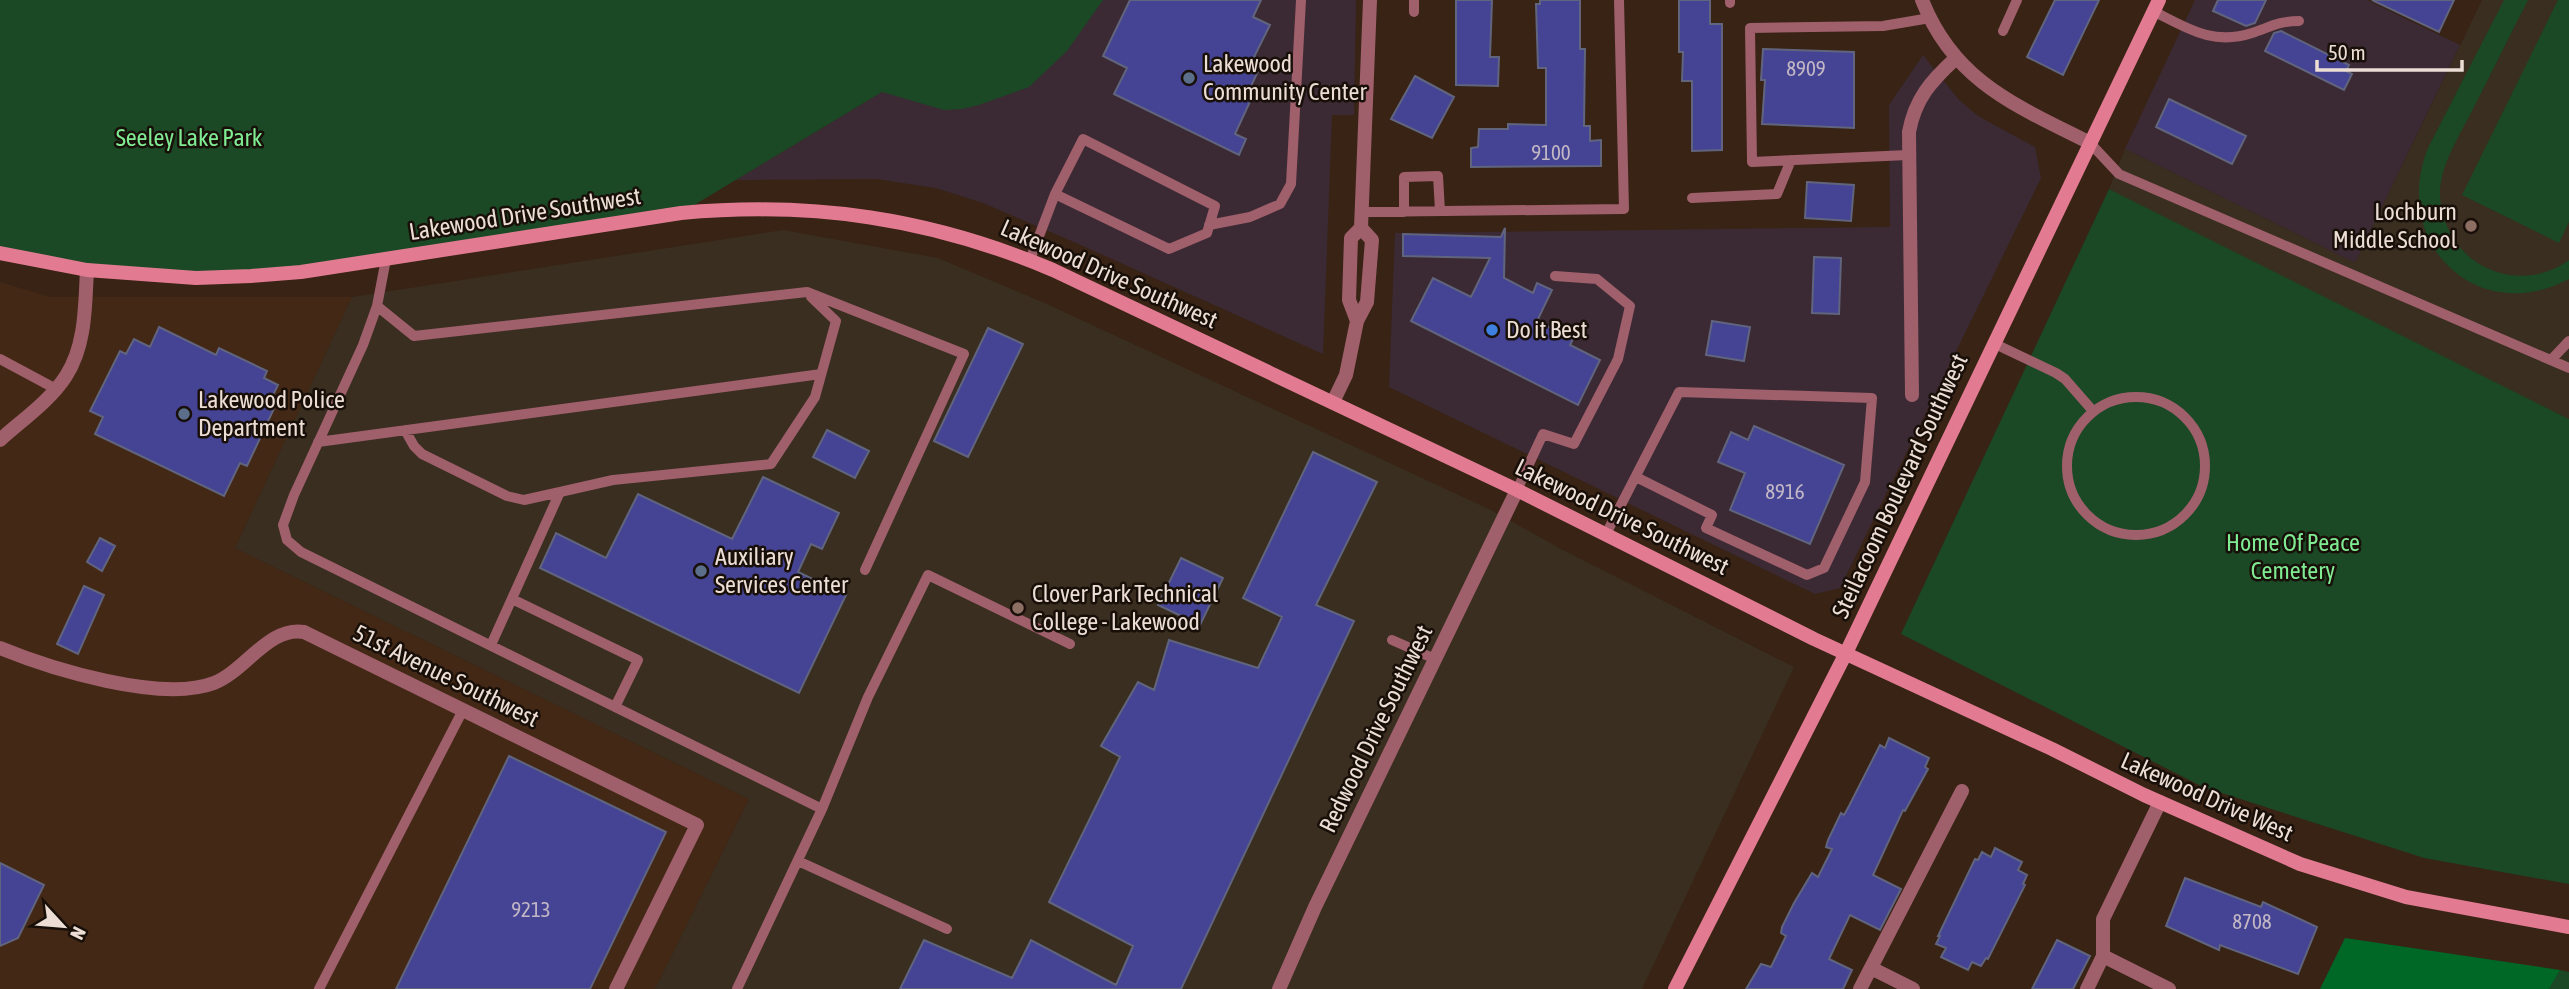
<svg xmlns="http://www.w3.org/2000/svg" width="2569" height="989" viewBox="0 0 2569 989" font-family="'Asap Condensed',sans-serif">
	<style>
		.commercial { fill: #3b2a34 }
		.built { fill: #432816 }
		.education { fill: #392e1f }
		.green { fill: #1b4825 }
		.forest { fill: #006827 }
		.building { fill: #454394; stroke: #61647d; stroke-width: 2 }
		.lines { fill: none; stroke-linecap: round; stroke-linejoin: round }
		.service { stroke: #9f5f6b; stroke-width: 10 }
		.minor { stroke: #9f5f6b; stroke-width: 14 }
		.tertiary { stroke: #9f5f6b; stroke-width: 14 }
		.secondary { stroke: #e27b91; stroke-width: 14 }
		.service-dot { fill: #5c6f8a; stroke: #180f09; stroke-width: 2.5 }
		.education-dot { fill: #8d6e63; stroke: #180f09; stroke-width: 2.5 }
		.shop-dot { fill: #3f7fe0; stroke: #180f09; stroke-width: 2.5 }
		.labels { text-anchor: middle; stroke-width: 5; stroke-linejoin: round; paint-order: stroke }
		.number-label { font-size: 21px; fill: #c2b7c5 }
		.poi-label { font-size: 24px; fill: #ecded5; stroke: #180f09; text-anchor: start }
		.park-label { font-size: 24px; fill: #7fec93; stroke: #180f09 }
		.street-label { font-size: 24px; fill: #ecded5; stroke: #180f09 }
	</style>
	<rect width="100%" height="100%" fill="#382315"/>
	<path class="commercial" d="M1013,0H1356L1354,115H1332L1323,354L1074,242L983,203L936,188L876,179L736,180L950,51Z
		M2195,0H2367L2460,45L2355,263L2125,149Z
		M1923,55L1959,100L1978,116L2035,147L2041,178L1840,588L1815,594L1389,387L1395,233L1890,227L1889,105Z"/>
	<path class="built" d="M0,282L50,297H352L235,548L749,799L655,989H0Z"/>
	<path class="education" d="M2482,0H2569V419L2109,189L2125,149L2355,263Z
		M783,230L938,258L1047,304L1491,510L1563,550L1794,667L1642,989H655L749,799L235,548L352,297Z"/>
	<path class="green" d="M0,0H1103L1067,51L1029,87L979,105L962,109L944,110L882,92L681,213L301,272L196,278L0,253Z
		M2504,0H2528C2509,37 2491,74 2472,111C2460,135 2442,162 2440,190C2439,222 2458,255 2487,268C2514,281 2546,277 2569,260V279C2477,328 2390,243 2428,148Z
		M2558,0H2569V222L2559,243L2462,195Z
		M2109,189L2569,419V884L2424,858L2203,787L1901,634Z
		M2560,970L2569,972V989H2549Z"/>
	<path class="forest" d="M2345,938L2560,970L2549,989H2320Z"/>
	<path class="building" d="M1130,0H1261L1253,17L1270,25L1254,57L1263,61L1250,88L1255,91L1235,134L1246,139L1239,155L1114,94L1127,68L1103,56Z
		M1456,0H1492L1490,57H1499L1498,86L1456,85Z
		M1540,0H1580V49H1585L1584,126H1590V141L1601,140V166L1471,167V148L1478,147L1479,129H1508V124L1546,125V68H1538L1536,4H1540Z
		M1679,0H1710V24H1722V150L1692,151V81H1682L1683,52H1679Z
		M2055,0H2099L2063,75L2027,57Z
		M2218,0H2266L2255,23L2246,26L2213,11Z
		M2372,0H2454L2439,32Z
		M2281,31L2349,65L2346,71L2352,74L2344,90L2265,51L2274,33Z
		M1763,49L1854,52V128L1762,124L1765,80H1761Z
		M1415,76L1454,97L1432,138L1391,119Z
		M2169,99L2246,136L2232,164L2156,127Z
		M1807,182L1854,185L1851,221L1805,218Z
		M1505,228L1504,278L1533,293L1537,283L1552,290L1537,321L1573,339L1570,345L1600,360L1578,405L1411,321L1433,278L1471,297L1490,258L1403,256V234L1501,237Z
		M1814,257L1841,258L1839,314L1812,313Z
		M1712,321L1750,327L1744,361L1706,355Z
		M159,327L216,355L219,348L267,371L264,378L278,385L272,397L278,400L247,466L240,463L224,496L95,434L103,417L90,411L120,351L126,354L134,339L150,347Z
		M988,328L1023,344L968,457L934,441Z
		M1754,426L1844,465L1810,544L1730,510L1745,473L1718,462L1731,432L1748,440Z
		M827,430L869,451L855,478L813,457Z
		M1313,452L1377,482L1316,605L1354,621L1181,989H900L924,940L1012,978L1031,940L1116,985L1133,946L1049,902L1120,757L1101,746L1138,682L1154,690L1169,640L1258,668L1282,617L1243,598Z
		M763,477L839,513L822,549L811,544L798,572L846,595L799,693L540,568L556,533L606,558L638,494L732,539Z
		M100,538L115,546L102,571L87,562Z
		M1181,558L1223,578L1200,625L1158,605Z
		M84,586L104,595L78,654L57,644Z
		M1889,738L1929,758L1925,767L1928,769L1905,811L1903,810L1873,875L1901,889L1880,930L1850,915L1829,959L1852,970L1843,989H1746L1761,964L1771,967L1786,936L1781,933L1782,927L1794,903L1812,873L1818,877L1832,849L1826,847L1828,840L1841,813L1844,815L1849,806L1880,745L1885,748Z
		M509,756L666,832L590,989H396Z
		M1995,848L2022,862L2018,870L2027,875L2023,884L2025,885L1988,959L1986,958L1981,966L1972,962L1968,970L1941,957L1946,948L1936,944L1940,936H1938L1975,859L1978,860L1982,852L1991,857Z
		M0,863L44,885L18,938L0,946Z
		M2185,878L2261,907L2263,902L2317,927L2298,974L2220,945L2219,950L2166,926Z
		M2057,940L2090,956L2073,989H2032Z"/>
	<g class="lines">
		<path class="service" d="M1730,0V3
			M2153,11C2187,28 2213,46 2252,33C2270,27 2279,21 2299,21
			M1414,12V0
			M2003,31L2017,0
			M2090,143L2119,174L2569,368
			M1908,155L1752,162L1750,28L1883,26L1930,18
			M1692,198L1777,194L1791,160
			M1361,212L1624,209L1619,0
			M1404,212V177L1438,176L1440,211
			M1209,225L1250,217L1280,204L1291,184L1301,0
			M386,259L377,306L363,345L294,495L283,525L287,540L301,552L822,809L737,989
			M1030,260L1055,194L1083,139L1215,206L1207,233L1169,249L1055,194
			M377,306L414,336L807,292L964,354L865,570
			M1993,343L2056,373L2065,379L2093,411
			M0,359L56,389
			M2552,359L2569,341
			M2067 466a69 69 0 1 1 138 0a69 69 0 1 1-138 0Z
			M405,430L414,446L422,454L507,496L524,500L560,492
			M318,442L821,374
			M1517,490L1543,434L1574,444L1618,359L1630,306L1597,279L1555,276
			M1606,534L1679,392L1872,398L1865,482L1824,568L1807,575L1706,528L1712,515L1636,477
			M512,599L638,660L615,707
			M1392,640L1435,659
			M491,645L560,492L613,480L771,464L815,397L836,321L811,297
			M822,809L868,697L928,575L1070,644
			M798,861L947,929
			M319,989L463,710"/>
		<path class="minor" d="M1357,321L1349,300L1351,238L1361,228L1370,0
			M1912,395L1909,132C1915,99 1931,81 1955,59
			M1333,402L1346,375L1357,321L1367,302L1372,240L1361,228
			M0,440C22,420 50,401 66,376C86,345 85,305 87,270
			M0,648C51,669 161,703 214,683C245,671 269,626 304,632L697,825L616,989
			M2103,956L2169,989
			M1871,968L1913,989
			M1279,989L1315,907L1517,490
			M1860,989L1962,791
			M2087,989L2103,956V919L2160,802"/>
		<path class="tertiary" d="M1922,0C1954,82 2017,106 2090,143"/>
		<path class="secondary" d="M0,253L87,270L196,278L251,276L301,272L681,213C813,201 930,218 1053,270L1517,490L1814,639L2052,749L2144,795L2300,864L2406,897L2569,927
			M1675,989L1846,653L2159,0"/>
	</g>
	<g class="service-dot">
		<circle cx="1189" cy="78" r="7"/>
		<circle cx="184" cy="414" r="7"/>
		<circle cx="701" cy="571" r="7"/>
	</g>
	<g class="education-dot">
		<circle cx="2471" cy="226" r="7"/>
		<circle cx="1018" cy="608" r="7"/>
	</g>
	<circle class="shop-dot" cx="1492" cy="330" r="7"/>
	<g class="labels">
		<g class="number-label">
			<text x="1806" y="76">8909</text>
			<text x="1551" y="160">9100</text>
			<text x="1785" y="499">8916</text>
			<text x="531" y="917">9213</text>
			<text x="2252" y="929">8708</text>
		</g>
		<g class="poi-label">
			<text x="1203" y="72">Lakewood<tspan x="1203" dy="28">Community Center</tspan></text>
			<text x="2457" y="220" text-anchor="end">Lochburn<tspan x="2457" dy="28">Middle School</tspan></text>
			<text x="1506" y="338">Do it Best</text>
			<text x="198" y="408">Lakewood Police<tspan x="198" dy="28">Department</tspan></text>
			<text x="715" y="565">Auxiliary<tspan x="715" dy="28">Services Center</tspan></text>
			<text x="1032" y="602">Clover Park Technical<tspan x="1032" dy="28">College - Lakewood</tspan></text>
		</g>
		<g class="park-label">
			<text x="189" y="146">Seeley Lake Park</text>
			<text x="2293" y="551">Home Of Peace<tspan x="2293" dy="28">Cemetery</tspan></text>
		</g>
		<g class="street-label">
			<text transform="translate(525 214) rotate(-9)" y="8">Lakewood Drive Southwest</text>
			<text transform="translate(1109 274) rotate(24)" y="8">Lakewood Drive Southwest</text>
			<text transform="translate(1900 486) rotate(-65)" y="8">Steilacoom Boulevard Southwest</text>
			<text transform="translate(1622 517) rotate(26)" y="8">Lakewood Drive Southwest</text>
			<text transform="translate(446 676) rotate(26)" y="8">51st Avenue Southwest</text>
			<text transform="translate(1376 729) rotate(-64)" y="8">Redwood Drive Southwest</text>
			<text transform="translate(2207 797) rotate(24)" y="8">Lakewood Drive West</text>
		</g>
	</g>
	<g transform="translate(63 926) rotate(116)" stroke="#180f09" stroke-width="5" paint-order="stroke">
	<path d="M0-5L12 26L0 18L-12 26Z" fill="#ecded5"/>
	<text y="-10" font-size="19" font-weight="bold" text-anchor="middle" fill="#ecded5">N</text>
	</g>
	<path d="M2317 60v10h145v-10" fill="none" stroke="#ecded5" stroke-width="3.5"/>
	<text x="2328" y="60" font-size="21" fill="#ecded5" stroke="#180f09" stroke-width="5" paint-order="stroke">50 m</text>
</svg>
